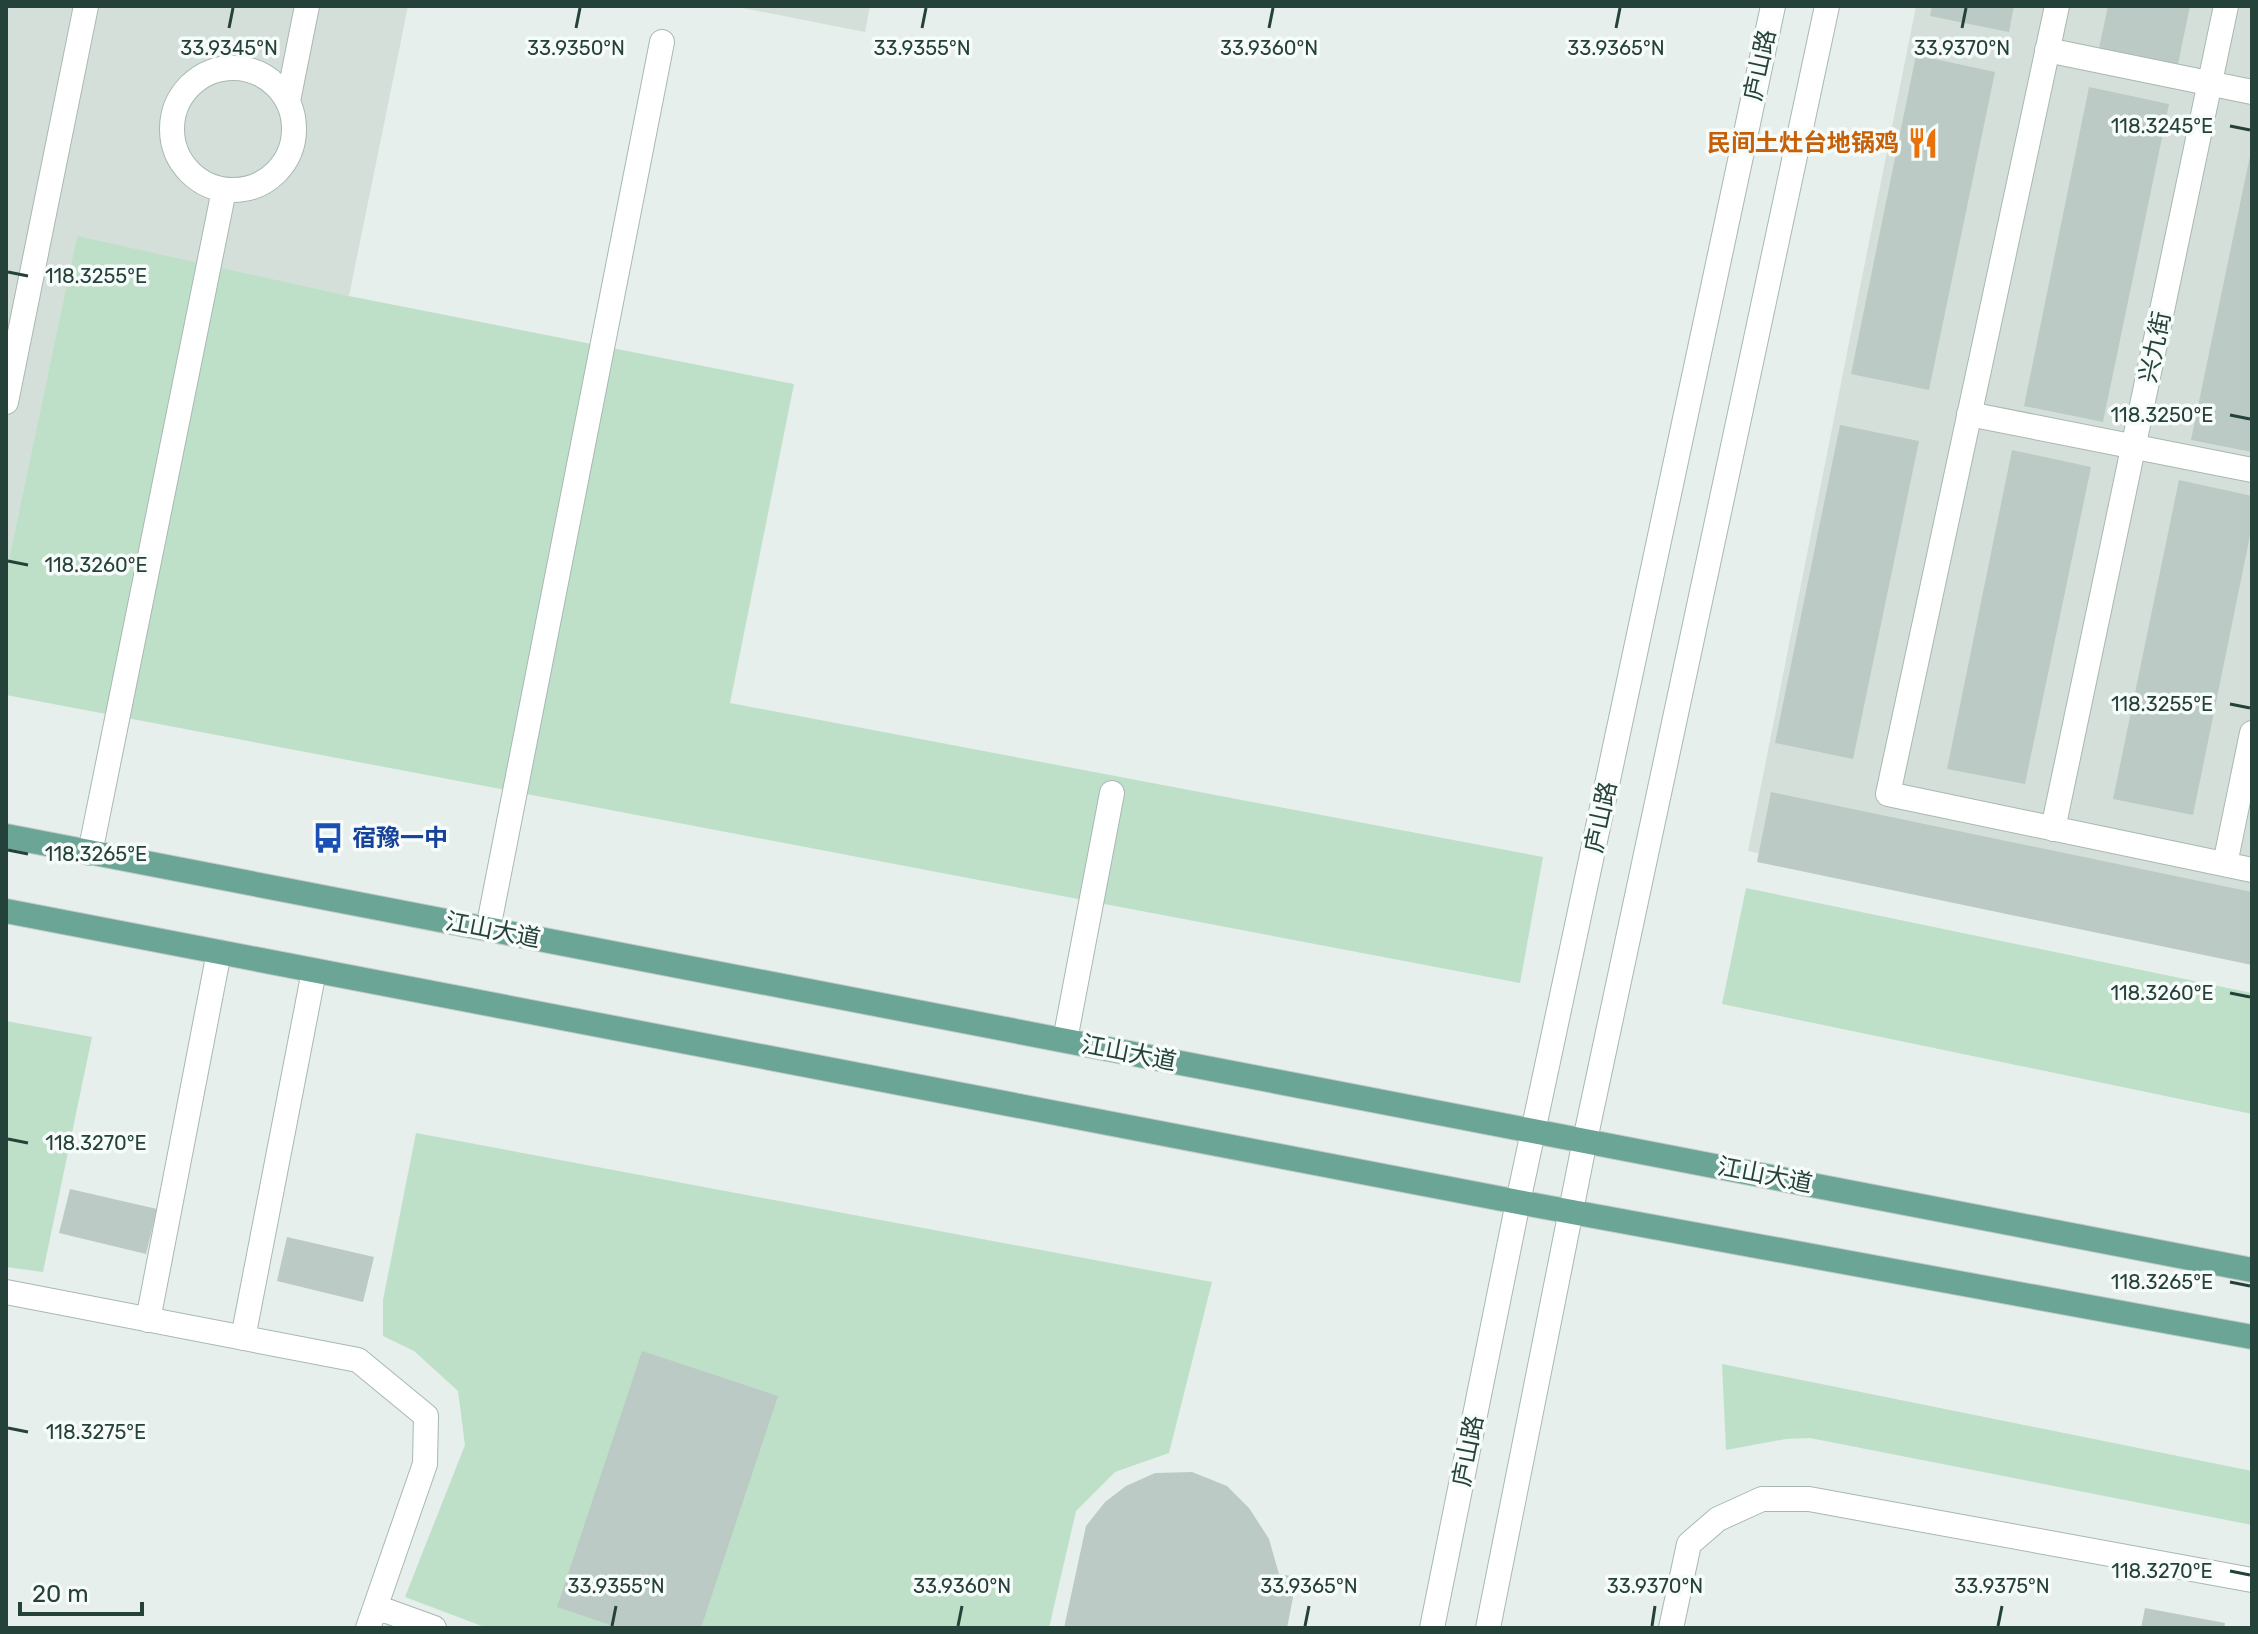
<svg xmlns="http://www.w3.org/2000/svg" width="2258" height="1634" viewBox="0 0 2258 1634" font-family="Rubik,'Noto Sans SC',sans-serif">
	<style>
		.built { fill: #d4dfda }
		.green { fill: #bfe0c8 }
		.building { fill: #bbcac4 }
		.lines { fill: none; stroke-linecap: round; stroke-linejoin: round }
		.minor-casing { stroke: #a8b8b2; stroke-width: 26 }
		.major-casing { stroke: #c2cac8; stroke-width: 26 }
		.minor { stroke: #fff; stroke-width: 24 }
		.major { stroke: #6aa596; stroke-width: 24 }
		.ticks { fill: none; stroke: #24423a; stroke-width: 3 }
		.labels { text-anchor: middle; stroke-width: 7; stroke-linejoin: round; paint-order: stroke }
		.street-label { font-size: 24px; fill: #24423a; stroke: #f7fbf9 }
		.food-label { font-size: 24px; font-weight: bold; fill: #c56008; stroke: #f7fbf9; text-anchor: end }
		.transit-label { font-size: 24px; font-weight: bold; fill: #164399; stroke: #f7fbf9; text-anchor: start }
		.ticks-label { font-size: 20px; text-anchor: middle; fill: #24423a; stroke: #f7fbf9; stroke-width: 7; stroke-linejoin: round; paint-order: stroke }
	</style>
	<rect width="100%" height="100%" fill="#e6efeb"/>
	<path class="built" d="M6,6H408L349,296L77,237L6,573Z
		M732,6H870L865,32Z
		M1916,6H2252V955L1748,851Z"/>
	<path class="green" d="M77,236L349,296L794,384L730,703L1543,857L1520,983L6,695V573Z
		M1746,888L2252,993V1114L1722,1004Z
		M6,1021L92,1037L43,1272L6,1267Z
		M416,1133L1212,1282L1169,1453L1115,1472L1076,1511L1049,1628H487L405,1597L465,1445L458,1391L414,1351L383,1336V1300Z
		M1722,1364L2252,1471V1525L1810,1438L1786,1439L1726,1450Z"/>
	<path class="building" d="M1932,6H2014L2009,32L1930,16Z
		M2108,6H2190L2178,64L2099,48Z
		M1916,55L1995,72L1929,390L1851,374Z
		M2089,87L2169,104L2103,422L2024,406Z
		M2251,151H2252V452L2191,440Z
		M1840,425L1919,441L1853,759L1775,743Z
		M2012,450L2091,467L2025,784L1947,769Z
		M2179,480L2252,496V526L2193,815L2113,799Z
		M1771,792L2252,892V965L1757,862Z
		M70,1189L157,1209L146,1254L59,1233Z
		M287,1237L374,1257L363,1302L277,1281Z
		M642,1351L778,1396L701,1628H619L557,1607Z
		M1192,1472L1227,1486L1249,1508L1269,1539L1279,1574L1297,1577L1287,1628H1064L1086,1526L1105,1502L1126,1486L1155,1473Z
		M2145,1608L2225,1623L2224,1628H2141Z"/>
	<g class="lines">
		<defs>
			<path id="minor" d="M2057,6L1888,794L2252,870
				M2047,50L2252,92
				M172 129a61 61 0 1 1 122 0a61 61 0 1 1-122 0Z
				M288,101L307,6
				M6,402L86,6
				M1969,414L2252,470
				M2053,829L2226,6
				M90,853L224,190
				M2225,864L2252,733
				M488,929L662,42
				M1065,1040L1112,793
				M6,1292L358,1360L426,1416L425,1464L368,1628
				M148,1320L219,952
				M243,1338L314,971
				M376,1607L434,1628
				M1432,1628L1518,1202L1773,6
				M1488,1628L1585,1140L1827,6
				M1671,1628L1689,1544L1718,1519L1762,1499H1809L2252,1580"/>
			<path id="major" d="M6,836L2252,1270
				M6,911L1518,1202L2252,1337"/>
		</defs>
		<use href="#minor" class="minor-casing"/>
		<use href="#major" class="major-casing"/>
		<use href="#minor" class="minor"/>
		<use href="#major" class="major"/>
	</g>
	<path class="ticks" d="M229,28L233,8M576,28L580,8M922,28L926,8M1269,28L1273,8M1616,28L1620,8M1962,28L1966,8M2230,126L2250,130M8,272L28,276M2230,415L2250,419M8,561L28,565M2230,704L2250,708M8,850L28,854M2230,993L2250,997M8,1139L28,1143M2230,1282L2250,1286M8,1428L28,1432M2230,1571L2250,1575M612,1626L616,1606M958,1626L962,1606M1305,1626L1309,1606M1652,1626L1655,1606M1998,1626L2002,1606"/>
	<defs>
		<symbol id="restaurant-bare" viewBox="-9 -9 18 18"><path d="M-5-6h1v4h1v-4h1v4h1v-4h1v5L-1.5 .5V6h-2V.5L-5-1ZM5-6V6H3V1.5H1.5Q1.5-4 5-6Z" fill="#e8710a" stroke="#f7fbf9" stroke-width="2.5" paint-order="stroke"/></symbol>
		<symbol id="bus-bare" viewBox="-9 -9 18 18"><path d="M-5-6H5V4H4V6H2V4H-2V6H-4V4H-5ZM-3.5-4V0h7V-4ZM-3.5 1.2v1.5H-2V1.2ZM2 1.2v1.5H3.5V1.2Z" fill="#1a4fb4" stroke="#f7fbf9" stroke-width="2.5" paint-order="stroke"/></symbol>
	</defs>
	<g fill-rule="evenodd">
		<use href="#restaurant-bare" x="1901" y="121" width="44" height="44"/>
		<use href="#bus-bare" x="306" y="816" width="44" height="44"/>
	</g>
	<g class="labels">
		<g class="street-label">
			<text transform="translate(1760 65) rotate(-78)" y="8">庐山路</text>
			<text transform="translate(2155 347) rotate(-78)" y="8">兴九街</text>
			<text transform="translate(1601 817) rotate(-78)" y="8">庐山路</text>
			<text transform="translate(493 930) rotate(11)" y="8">江山大道</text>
			<text transform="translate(1129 1053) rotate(11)" y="8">江山大道</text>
			<text transform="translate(1765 1175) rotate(11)" y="8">江山大道</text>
			<text transform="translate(1468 1451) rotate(-79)" y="8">庐山路</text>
		</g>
		<g class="food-label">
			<text x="1899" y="151">民间土灶台地锅鸡</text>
		</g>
		<g class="transit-label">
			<text x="352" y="846">宿豫一中</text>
		</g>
	</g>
	<g class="ticks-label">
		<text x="229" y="55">33.9345°N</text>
		<text x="576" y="55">33.9350°N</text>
		<text x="922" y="55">33.9355°N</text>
		<text x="1269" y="55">33.9360°N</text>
		<text x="1616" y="55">33.9365°N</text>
		<text x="1962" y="55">33.9370°N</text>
		<text x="2162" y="133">118.3245°E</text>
		<text x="96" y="283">118.3255°E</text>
		<text x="2162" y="422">118.3250°E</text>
		<text x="96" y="572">118.3260°E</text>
		<text x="2162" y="711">118.3255°E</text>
		<text x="96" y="861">118.3265°E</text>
		<text x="2162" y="1000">118.3260°E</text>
		<text x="96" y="1150">118.3270°E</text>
		<text x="2162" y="1289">118.3265°E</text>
		<text x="96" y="1439">118.3275°E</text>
		<text x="2162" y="1578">118.3270°E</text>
		<text x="616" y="1593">33.9355°N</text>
		<text x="962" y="1593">33.9360°N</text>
		<text x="1309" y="1593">33.9365°N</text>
		<text x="1655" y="1593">33.9370°N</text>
		<text x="2002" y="1593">33.9375°N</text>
	</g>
	<rect width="2258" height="1634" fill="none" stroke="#24423a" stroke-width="16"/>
	<path d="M20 1602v12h122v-12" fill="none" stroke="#24423a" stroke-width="4"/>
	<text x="32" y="1602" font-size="24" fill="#24423a" stroke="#f7fbf9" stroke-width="6" paint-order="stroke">20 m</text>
</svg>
